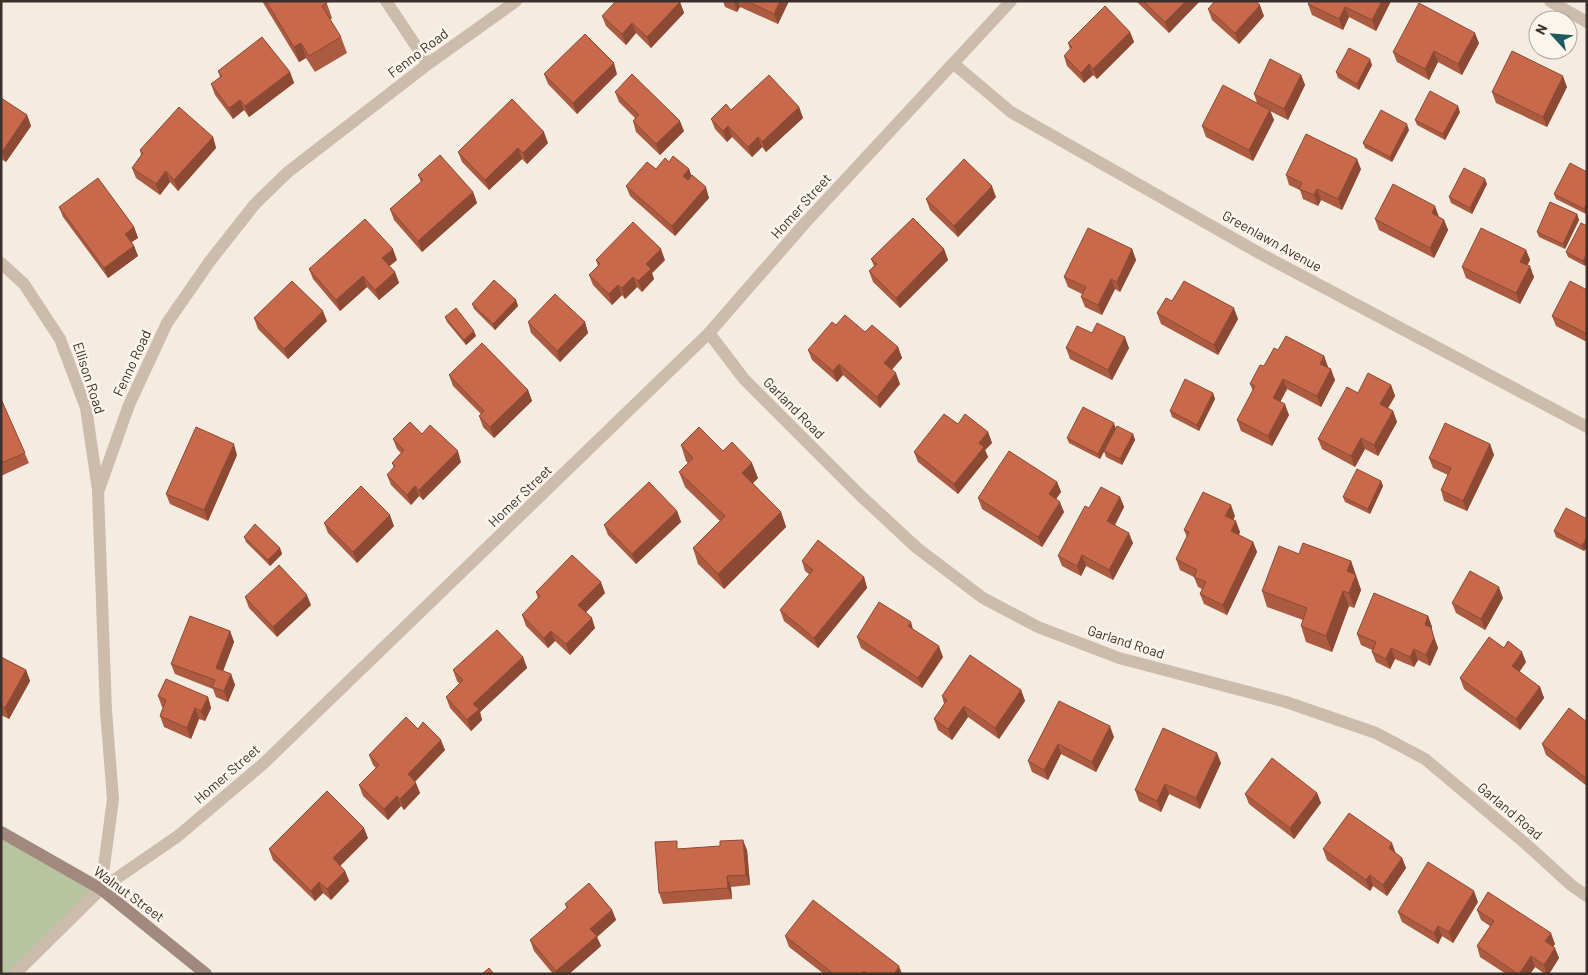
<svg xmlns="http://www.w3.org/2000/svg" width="1588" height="975" viewBox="0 0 1588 975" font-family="Barlow,sans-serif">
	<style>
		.green { fill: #b8c4a0 }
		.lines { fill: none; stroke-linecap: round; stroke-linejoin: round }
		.minor { stroke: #cdbbac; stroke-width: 12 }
		.tertiary { stroke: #cdbbac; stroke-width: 12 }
		.secondary { stroke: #a18a7d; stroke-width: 12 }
		.wall { fill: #ac5a40 }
		.shaded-wall { fill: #8c4a34 }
		.building { fill: #c8694b; stroke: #8c4a34 }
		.labels { text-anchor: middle; stroke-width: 5; stroke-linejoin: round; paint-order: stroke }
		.street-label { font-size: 14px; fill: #3b302b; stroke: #fbf5ee }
	</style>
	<rect width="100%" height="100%" fill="#f4ebe1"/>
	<path class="green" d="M1,832L101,889L15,974H1Z"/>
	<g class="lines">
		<path class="minor" d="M386,1L428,64
			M1550,1L1587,22
			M954,64L1011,112L1259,253L1587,427
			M1,263L24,284L60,339L86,408L98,490
			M709,333L744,379L862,497L917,548L983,598L1038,627L1119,658L1286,702L1376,733L1425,759L1526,844L1571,885L1587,896
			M101,889L113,799L106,711L98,492L129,405L167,323L210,261L255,204L288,172L428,64L516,1"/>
		<path class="tertiary" d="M15,974L101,889L178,836L263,764L709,333L805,223L1011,1"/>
		<path class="secondary" d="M1,832L101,889L206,974"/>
	</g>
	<path class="wall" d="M262,1H326L332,18L330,20L341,37L347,53L315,72L306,58L299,62Z
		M723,1H789L778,24L740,7L737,12L725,7Z
		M1136,1H1200L1169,33Z
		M1391,1L1376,31L1349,17L1343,30L1312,15L1308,4Z
		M680,2L684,13L651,48L636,33L626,45L606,26L602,16Z
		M1208,9L1264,16L1239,44L1212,20Z
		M1130,32L1134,42L1097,79L1093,75L1084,83L1067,66L1064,56L1070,49L1068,43Z
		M1479,43L1462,75L1438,62L1429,80L1397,62L1393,52Z
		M1372,65L1359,90L1338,78L1336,72Z
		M218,71L290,72L294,83L249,117L244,110L233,119L215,95L211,84L220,77Z
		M544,74H617L577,114L548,84Z
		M1301,75L1305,85L1288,120L1270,111L1274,120L1253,161L1206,137L1202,126L1257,103L1254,94Z
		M1567,87L1547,127L1496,103L1492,92Z
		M615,92L684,131L660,155L636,132L633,121L635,118L619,102Z
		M1,98L27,115L31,126L6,162L1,159Z
		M799,107L803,118L766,152L762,147L752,157L732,137L727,142L715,129L711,119L731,110Z
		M1460,112L1445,140L1417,125L1415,120Z
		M1409,130L1392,162L1365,148L1363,143Z
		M213,137L216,148L178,191L170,182L160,195L136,178L132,168L141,155L140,150Z
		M548,143L527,164L522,159L489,190L462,162L458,152Z
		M669,162L689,169L691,176L709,198L675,236L630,196L626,186Z
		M1361,169L1342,210L1321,200L1318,206L1303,199L1300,190L1289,185L1286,175Z
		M1587,172V213L1586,214L1556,199L1554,194Z
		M418,175L473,192L477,203L422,252L394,220L390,209L421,182Z
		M1487,184L1472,214L1451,203L1449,197Z
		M996,197L958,237L930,210L926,199Z
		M59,207L134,227L138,238L131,242L134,246L138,256L108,278L63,217Z
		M1577,214L1579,220L1565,249L1539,237L1537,232Z
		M1439,217L1444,220L1448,230L1434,258L1379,230L1375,219Z
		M1587,226V263L1585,266L1568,257L1566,252Z
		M944,249L948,260L900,308L873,282L869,271L874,266L871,259Z
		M1132,249L1136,260L1120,292L1115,289L1102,315L1085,307L1081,297L1082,294L1068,287L1064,277Z
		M1526,250L1530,260L1527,265L1534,277L1520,304L1466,278L1462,267Z
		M397,260L389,266L395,272L399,283L379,300L367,287L340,311L313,279L309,269Z
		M596,260H665L652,273L654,279L642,292L637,287L625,299L622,295L612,305L593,285L589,275L598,266Z
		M1587,290V342L1556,326L1552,316Z
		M516,300L518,306L495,330L474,309L472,304Z
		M1172,301L1238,319L1218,355L1161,324L1157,313Z
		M445,317L476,336L466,345L447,322Z
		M254,318L327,321L288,359L258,329Z
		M528,322H585L588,333L560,362L531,333Z
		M865,332L898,347L902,358L892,369L900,384L880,408L843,375L837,382L812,360L808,350Z
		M1066,348H1129L1112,380L1070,359Z
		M1278,350L1324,356L1328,367L1335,380L1321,407L1287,389L1280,402L1289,415L1272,446L1241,431L1237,420L1253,391L1250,384Z
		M449,375L528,390L532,401L494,438L483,427L479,416L481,414L453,386Z
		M1391,385L1395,396L1388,408L1393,411L1397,422L1378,456L1365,449L1355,467L1322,449L1318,439L1358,393Z
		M1213,393L1215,399L1199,431L1172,417L1170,411Z
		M1,399L29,463L1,476Z
		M958,424L988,432L992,443L985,450L988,457L958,494L918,462L914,452Z
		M1116,429L1100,459L1069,443L1067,438Z
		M422,434L461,462L423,500L419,496L411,505L391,485L387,475L394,468L392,463L401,453L397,449L393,439Z
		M1133,434L1135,440L1122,465L1106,457L1104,451Z
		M1490,444L1494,455L1467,511L1444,501L1441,490L1448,475L1433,468L1429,458Z
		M681,445L723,451L758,478L753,483L781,512L786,527L724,589L698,564L693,548L720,521L685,487L679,472L688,463L686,461Z
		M237,455L208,521L170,504L166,494Z
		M1381,481L1383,486L1370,514L1345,502L1343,497Z
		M1057,482L1061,492L1056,499L1064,512L1042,547L982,509L978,498Z
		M1120,497L1124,507L1115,525L1133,543L1113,580L1086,566L1081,576L1062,566L1058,556L1089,508Z
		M677,511L681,522L636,564L608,535L604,525Z
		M1235,516L1233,520L1240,532L1239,535L1253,542L1257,552L1227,615L1204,604L1200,594L1202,589L1198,587L1194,577L1180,570L1176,559L1187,537L1184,530Z
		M1587,519V547L1584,551L1556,537L1554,531Z
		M324,523L394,526L357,563L328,533Z
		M244,537L280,548L282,554L270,566L246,542Z
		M1299,554L1351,561L1361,590L1354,608L1349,606L1332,652L1306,642L1301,626L1303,620L1267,607L1262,591Z
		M802,561L864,577L867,588L818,648L784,621L780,610L810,575L805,571Z
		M536,592L605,593L586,612L595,628L570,655L555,641L548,648L526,626L522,615L538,598Z
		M245,597L311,605L277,637L249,608Z
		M1503,598L1485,630L1456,613L1452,603Z
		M1428,616L1432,627L1431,629L1438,648L1430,666L1418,660L1414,667L1395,659L1390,669L1376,662L1372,652V650L1361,645L1357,634Z
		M913,630L943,657L922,688L861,648L857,637Z
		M230,631L234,642L223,671L231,674L235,685L228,702L216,697L213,689L175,674L171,664Z
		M1,657L26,670L30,681L9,719L1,715Z
		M523,657L527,668L480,712L482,720L471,731L450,708L446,697L460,684L457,681L453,670Z
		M1526,662L1519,672L1540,687L1544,698L1520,730L1464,689L1460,678Z
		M1021,690L1025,701L999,739L968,717L952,740L938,730L934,719L944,704L942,696Z
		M158,696L208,697L211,708L205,721L199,719L191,739L164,727L160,716L163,707H162Z
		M1059,701L1114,737L1096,772L1061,754L1048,780L1032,772L1028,761Z
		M1587,722V786L1546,755L1542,744Z
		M418,729L445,750L415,782L420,793L404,810L401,806L388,820L363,796L359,785L376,768L373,765L369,755Z
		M1221,763L1200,809L1169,794L1161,812L1139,801L1135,790Z
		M1317,793L1321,803L1294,839L1249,804L1245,794Z
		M368,838L340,866L345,871L349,881L331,900L323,893L315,901L273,860L269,849Z
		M680,849L747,850L750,885L731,887L732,899L663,904L659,893Z
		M1323,849L1396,853L1402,858L1406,868L1387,896L1373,886L1370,891L1327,860Z
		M1478,902L1453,943L1442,936L1438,944L1402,922L1398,912Z
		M565,904L612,910L616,920L597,937L601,946L569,974H553L534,951L530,940L567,909Z
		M1477,910L1555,944L1553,946L1559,958L1549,974H1545L1535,967L1530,974H1506L1480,957L1477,946L1490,926L1481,920Z
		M785,936L902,974H824L789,947Z"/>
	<path class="shaded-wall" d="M734,1H738L740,7L737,12Z
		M780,1H789L778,24L774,14Z
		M1186,1H1200L1169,33L1165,22Z
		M1382,1H1391L1376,31L1372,20Z
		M680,2L684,13L651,48L647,37Z
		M1260,5L1264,16L1239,44L1235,33Z
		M1345,7L1349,17L1343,30L1339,19Z
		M632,23L636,33L626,45L622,34Z
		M1130,32L1134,42L1097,79L1093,69Z
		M1475,33L1479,43L1462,75L1458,64Z
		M301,43L306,58L299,62L294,47Z
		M1434,51L1438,62L1429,80L1425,69Z
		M1370,59L1372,65L1359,90L1357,84Z
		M614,63L617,74L577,114L573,103Z
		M1089,64L1093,75L1084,83L1081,73Z
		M290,72L294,83L249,117L245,106Z
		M1301,75L1305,85L1288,120L1284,109Z
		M1563,76L1567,87L1547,127L1543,117Z
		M240,100L244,110L233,119L229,108Z
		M1458,106L1460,112L1445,140L1443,134Z
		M799,107L803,118L766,152L762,142Z
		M1270,110L1274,120L1253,161L1249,150Z
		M27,115L31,126L6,162L2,152Z
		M680,121L684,131L660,155L656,144Z
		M1407,124L1409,130L1392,162L1390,157Z
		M728,126L732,137L727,142L723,131Z
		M544,132L548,143L527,164L523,153Z
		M213,137L216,148L178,191L174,180Z
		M758,137L762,147L752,157L748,147Z
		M518,148L522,159L489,190L485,180Z
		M1357,159L1361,169L1342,210L1338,199Z
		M689,169L693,180L687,186L683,176Z
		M166,171L170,182L160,195L156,184Z
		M1485,179L1487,184L1472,214L1470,208Z
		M992,186L996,197L958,237L954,226Z
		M706,187L709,198L675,236L672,226Z
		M1317,189L1321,200L1318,206L1314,195Z
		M473,192L477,203L422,252L418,241Z
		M1587,203V213L1586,214L1584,209Z
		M1435,206L1439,217L1436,224L1432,213Z
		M1577,214L1579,220L1565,249L1563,244Z
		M1444,220L1448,230L1434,258L1430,248Z
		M134,227L138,238L129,244L125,234Z
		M134,246L138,256L108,278L104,268Z
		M393,249L397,260L386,269L382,258Z
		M661,249L665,260L652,273L654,279L642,292L638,281L646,264Z
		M944,249L948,260L900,308L896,298Z
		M1132,249L1136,260L1120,292L1117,282Z
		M1526,250L1530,260L1524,272L1520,262Z
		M1587,253V263L1585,266L1583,261Z
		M1530,266L1534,277L1520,304L1516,293Z
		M395,272L399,283L379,300L375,290Z
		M363,276L367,287L340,311L336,300Z
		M633,277L637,287L625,299L622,288Z
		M1111,279L1115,289L1102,315L1098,305Z
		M618,285L622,295L612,305L609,294Z
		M516,300L518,306L495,330L493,324Z
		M1234,308L1238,319L1218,355L1214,345Z
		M323,311L327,321L288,359L284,349Z
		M585,322L588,333L560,362L557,351Z
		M474,331L476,336L466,345L464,340Z
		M1125,337L1129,348L1112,380L1108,370Z
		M898,347L902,358L888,374L884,363Z
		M1324,356L1328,367L1324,374L1320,364Z
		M839,364L843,375L837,382L833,371Z
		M1331,369L1335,380L1321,407L1317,396Z
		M896,373L900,384L880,408L877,397Z
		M1283,379L1287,389L1277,408L1273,398Z
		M1391,385L1395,396L1384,415L1380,404Z
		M528,390L532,401L494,438L490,427Z
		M1213,393L1215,399L1199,431L1197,425Z
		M1285,404L1289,415L1272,446L1268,436Z
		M1393,411L1397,422L1378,456L1374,445Z
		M1114,423L1116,429L1100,459L1098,454Z
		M988,432L992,443L985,450L988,457L958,494L954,484L979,443Z
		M1133,434L1135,440L1122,465L1120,459Z
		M1361,438L1365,449L1355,467L1351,456Z
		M234,444L237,455L208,521L204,510Z
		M1490,444L1494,455L1467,511L1463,501Z
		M458,451L461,462L423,500L419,490Z
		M752,463L758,478L748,488L742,473Z
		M1381,481L1383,486L1370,514L1368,509Z
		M1057,482L1061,492L1052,505L1049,494Z
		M415,486L419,496L411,505L407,495Z
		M1120,497L1124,507L1111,532L1107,521Z
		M1060,502L1064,512L1042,547L1038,537Z
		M1231,505L1235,516L1229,527L1225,516Z
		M677,511L681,522L636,564L632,554Z
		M781,512L786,527L724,589L718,574Z
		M390,515L394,526L357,563L353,552Z
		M1236,521L1240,532L1235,542L1231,531Z
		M1129,533L1133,543L1113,580L1109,570Z
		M1587,537V547L1584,551L1582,546Z
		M1253,542L1257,552L1227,615L1223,605Z
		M280,548L282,554L270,566L268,560Z
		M1082,555L1086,566L1081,576L1077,566Z
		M1351,561L1361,590L1354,608L1349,593L1347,571Z
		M864,577L867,588L818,648L814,638Z
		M601,582L605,593L582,616L578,605Z
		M1499,587L1503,598L1485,630L1481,619Z
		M1343,591L1349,606L1332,652L1326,636Z
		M307,595L311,605L277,637L273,627Z
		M1428,616L1432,627L1431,629L1438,648L1430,666L1426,655L1425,625Z
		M592,618L595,628L570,655L566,644Z
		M911,622L914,633L908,626Z
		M230,631L234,642L220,679L216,668Z
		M551,631L555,641L548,648L544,638Z
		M939,646L943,657L922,688L918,678Z
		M1391,648L1395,659L1390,669L1386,659Z
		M1414,649L1418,660L1414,667L1410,657Z
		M1522,652L1526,662L1516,677L1512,666Z
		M523,657L527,668L480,712L482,720L471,731L467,720L473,704Z
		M26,670L30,681L9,719L5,708Z
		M231,674L235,685L228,702L224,691Z
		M1540,687L1544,698L1520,730L1516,719Z
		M1021,690L1025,701L999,739L995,728Z
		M208,697L211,708L205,721L201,711Z
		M964,706L968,717L952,740L948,729Z
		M195,708L199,719L191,739L187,728Z
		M1110,726L1114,737L1096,772L1092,762Z
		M441,740L445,750L411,785L408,774Z
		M1058,744L1061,754L1048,780L1044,770Z
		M1217,753L1221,763L1200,809L1196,798Z
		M416,783L420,793L404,810L400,799Z
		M1165,784L1169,794L1161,812L1157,801Z
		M1317,793L1321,803L1294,839L1290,828Z
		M397,796L401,806L388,820L384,809Z
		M364,828L368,838L337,869L333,858Z
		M743,840L747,850L750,885L746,875Z
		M1392,843L1396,854L1389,848Z
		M1402,858L1406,868L1387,896L1383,885Z
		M345,871L349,881L331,900L327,889Z
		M1370,875L1373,886L1370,891L1366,880Z
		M727,876L731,887L732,899L728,888Z
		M319,882L323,893L315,901L311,891Z
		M1474,891L1478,902L1453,943L1449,932Z
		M612,910L616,920L597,937L601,946L569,974H557L556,971L590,929Z
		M1438,926L1442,936L1438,944L1434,933Z
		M1551,933L1555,944L1549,952L1545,941Z
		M1555,948L1559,958L1549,974H1547L1544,965Z
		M1531,956L1535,967L1530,974H1519Z
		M899,966L902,974H894Z"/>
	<path class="building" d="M266,1H326L327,3L322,6L341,37L309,56L301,43L294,47Z
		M616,1H679L680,2L647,37L632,23L622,34L602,16Z
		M747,1H780L774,14Z
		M1143,1H1186L1165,22Z
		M1215,1H1255L1260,5L1235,33L1208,9Z
		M1310,1H1382L1372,20L1345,7L1339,19L1308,4Z
		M1419,3L1475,33L1458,64L1434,51L1425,69L1393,52Z
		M1105,6L1130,32L1093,69L1089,64L1081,73L1064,56L1072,47L1068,43Z
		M585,34L614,63L573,103L544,74Z
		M262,37L290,72L245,106L240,100L229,108L211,84L222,76L218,71Z
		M1349,48L1370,59L1357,84L1336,72Z
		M1512,51L1563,76L1543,117L1492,92Z
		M1270,59L1301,75L1284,109L1254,94Z
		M632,74L680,121L656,144L633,121L639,115L615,92Z
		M769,75L799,107L762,142L758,137L748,147L728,126L723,131L711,119L726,104L731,110Z
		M1223,85L1270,110L1249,150L1202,126Z
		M1430,91L1458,106L1443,134L1415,120Z
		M1,98L27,115L2,152L1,151Z
		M512,99L544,132L523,153L518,148L485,180L458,152Z
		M179,107L213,137L174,180L166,171L156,184L132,168L143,153L140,150Z
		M1381,110L1407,124L1390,157L1363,143Z
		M1306,134L1357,159L1338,199L1317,189L1314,195L1299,189L1302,183L1286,175Z
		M440,155L473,192L418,241L390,209L423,180L418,175Z
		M673,156L689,169L683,176L688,180L692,175L706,187L672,226L626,186L647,162L656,169L665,158L669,162Z
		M964,159L992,186L954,226L926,199Z
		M1570,163L1587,172V203L1584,209L1554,194Z
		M1464,168L1485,179L1470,208L1449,197Z
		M98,178L134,227L125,234L134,246L104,268L59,207Z
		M1393,184L1435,206L1432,213L1444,220L1430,248L1375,219Z
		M1550,202L1577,214L1563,244L1537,232Z
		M913,218L944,249L896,298L869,271L877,264L871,259Z
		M365,219L393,249L382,258L395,272L375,290L363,276L336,300L309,269Z
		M633,222L661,249L646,264L651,269L638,281L633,277L622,288L618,285L609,294L589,275L600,264L596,260Z
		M1581,223L1587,226V253L1583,261L1566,252Z
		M1088,228L1132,249L1117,282L1111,279L1098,305L1081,297L1086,287L1064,277Z
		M1481,228L1526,250L1520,262L1530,266L1516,293L1462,267Z
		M494,280L516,300L493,324L472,304Z
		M292,281L323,311L284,349L254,318Z
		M1184,281L1234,308L1214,345L1157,313L1166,298L1172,301Z
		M1570,281L1587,290V334L1552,316Z
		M555,294L585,322L557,351L528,322Z
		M456,308L474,331L464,340L445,317Z
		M845,315L865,332L872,325L898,347L884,363L896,373L877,397L839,364L833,371L808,350L832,322L836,325Z
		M1097,323L1125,337L1108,370L1066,348L1077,326L1092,333Z
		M1286,336L1324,356L1320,364L1331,369L1317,396L1283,379L1273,398L1285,404L1268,436L1237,420L1255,386L1250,384L1260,365L1264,366L1274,348L1278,350Z
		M482,343L528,390L490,427L479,416L484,411L449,375Z
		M1368,373L1391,385L1380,404L1393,411L1374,445L1361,438L1351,456L1318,439L1347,387L1358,393Z
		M1185,379L1213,393L1197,425L1170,411Z
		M1,399L25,453L1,463Z
		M1083,407L1114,423L1098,454L1067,438Z
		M944,414L958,424L965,414L988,432L979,443L984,447L954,484L914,452Z
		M410,422L422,434L430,425L458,451L419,490L415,486L407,495L387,475L395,466L392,463L404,450L393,439Z
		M1445,423L1490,444L1463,501L1441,490L1451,468L1429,458Z
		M1117,426L1133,434L1120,459L1104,451Z
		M196,427L234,444L204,510L166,494Z
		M699,427L723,451L732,442L752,463L742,473L781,512L718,574L693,548L725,516L679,472L693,458L681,445Z
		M1009,451L1057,482L1049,494L1060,502L1038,537L978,498Z
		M1357,469L1381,481L1368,509L1343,497Z
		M649,482L677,511L632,554L604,525Z
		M361,486L390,515L353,552L324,523Z
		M1101,487L1120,497L1107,521L1129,533L1109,570L1082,555L1077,566L1058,556L1085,506L1089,508Z
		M1203,492L1231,505L1225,516L1236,521L1231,531L1253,542L1223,605L1200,594L1206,582L1194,577L1197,570L1176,559L1189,532L1184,530Z
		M1566,508L1587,519V537L1582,546L1554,531Z
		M255,524L280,548L268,560L244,537Z
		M818,540L864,577L814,638L780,610L813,570L802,561Z
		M1303,543L1351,561L1347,571L1356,575L1349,593L1343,591L1326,636L1301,626L1307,608L1262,591L1279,546L1299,554Z
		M572,555L601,582L578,605L592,618L566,644L551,631L544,638L522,615L540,596L536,592Z
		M279,565L307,595L273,627L245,597Z
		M1470,571L1499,587L1481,619L1452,603Z
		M1374,593L1428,616L1425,625L1431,627L1434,638L1426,655L1414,649L1410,657L1391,648L1386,659L1372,652L1376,642L1357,634Z
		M879,602L911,622L908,626L939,646L918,678L857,637Z
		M190,616L230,631L216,668L231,674L224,691L212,687L215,680L171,664Z
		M497,630L523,657L473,704L479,709L467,720L446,697L463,680L453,670Z
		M1489,637L1504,648L1508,641L1522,652L1512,666L1540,687L1516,719L1460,678Z
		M970,655L1021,690L995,728L964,706L948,729L934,719L947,700L942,696Z
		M1,657L26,670L5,708L1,706Z
		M166,679L208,697L201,711L195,708L187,728L160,716L166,700L158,696Z
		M1059,701L1110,726L1092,762L1058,744L1044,770L1028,761Z
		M1569,708L1587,722V779L1542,744Z
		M406,717L418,729L423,722L441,740L408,774L416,783L400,799L397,796L384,809L359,785L379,765L369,755Z
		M1163,728L1217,753L1196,798L1165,784L1157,801L1135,790Z
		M1272,758L1317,793L1290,828L1245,794Z
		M327,791L364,828L333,858L345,871L327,889L319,882L311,891L269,849Z
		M1349,813L1392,843L1389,848L1402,858L1383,885L1370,875L1366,880L1323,849Z
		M743,840L746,875L727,876L728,888L659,893L655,842L677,841V849L720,846V841Z
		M1428,862L1474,891L1449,932L1438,926L1434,933L1398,912Z
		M589,883L612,910L590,929L597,936L556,971L530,940L568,907L565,904Z
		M1488,892L1551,933L1545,941L1555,948L1544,965L1531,956L1519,974H1518L1477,946L1494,921L1477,910Z
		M813,900L899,966L894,974H867L864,971L862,974H834L785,936Z
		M489,968L494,974H482Z"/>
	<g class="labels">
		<g class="street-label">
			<text transform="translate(418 53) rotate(-37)" y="5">Fenno Road</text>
			<text transform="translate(801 206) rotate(-48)" y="5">Homer Street</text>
			<text transform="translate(1272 241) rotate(29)" y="5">Greenlawn Avenue</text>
			<text transform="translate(132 363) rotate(-65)" y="5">Fenno Road</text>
			<text transform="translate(89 378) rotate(72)" y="5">Ellison Road</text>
			<text transform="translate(794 408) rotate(45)" y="5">Garland Road</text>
			<text transform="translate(520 496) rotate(-44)" y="5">Homer Street</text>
			<text transform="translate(1126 642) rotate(18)" y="5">Garland Road</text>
			<text transform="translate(227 774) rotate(-41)" y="5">Homer Street</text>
			<text transform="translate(1510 811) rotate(40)" y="5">Garland Road</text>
			<text transform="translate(129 894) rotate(36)" y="5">Walnut Street</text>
		</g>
	</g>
	<rect width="1588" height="975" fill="none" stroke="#3b302b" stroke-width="5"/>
	<g transform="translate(1553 35) rotate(296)"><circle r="24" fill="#fbf5ee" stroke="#aea6a0"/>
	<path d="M0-4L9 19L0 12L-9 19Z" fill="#1f5a5e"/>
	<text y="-8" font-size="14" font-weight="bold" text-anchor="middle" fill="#3b302b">N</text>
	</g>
</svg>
